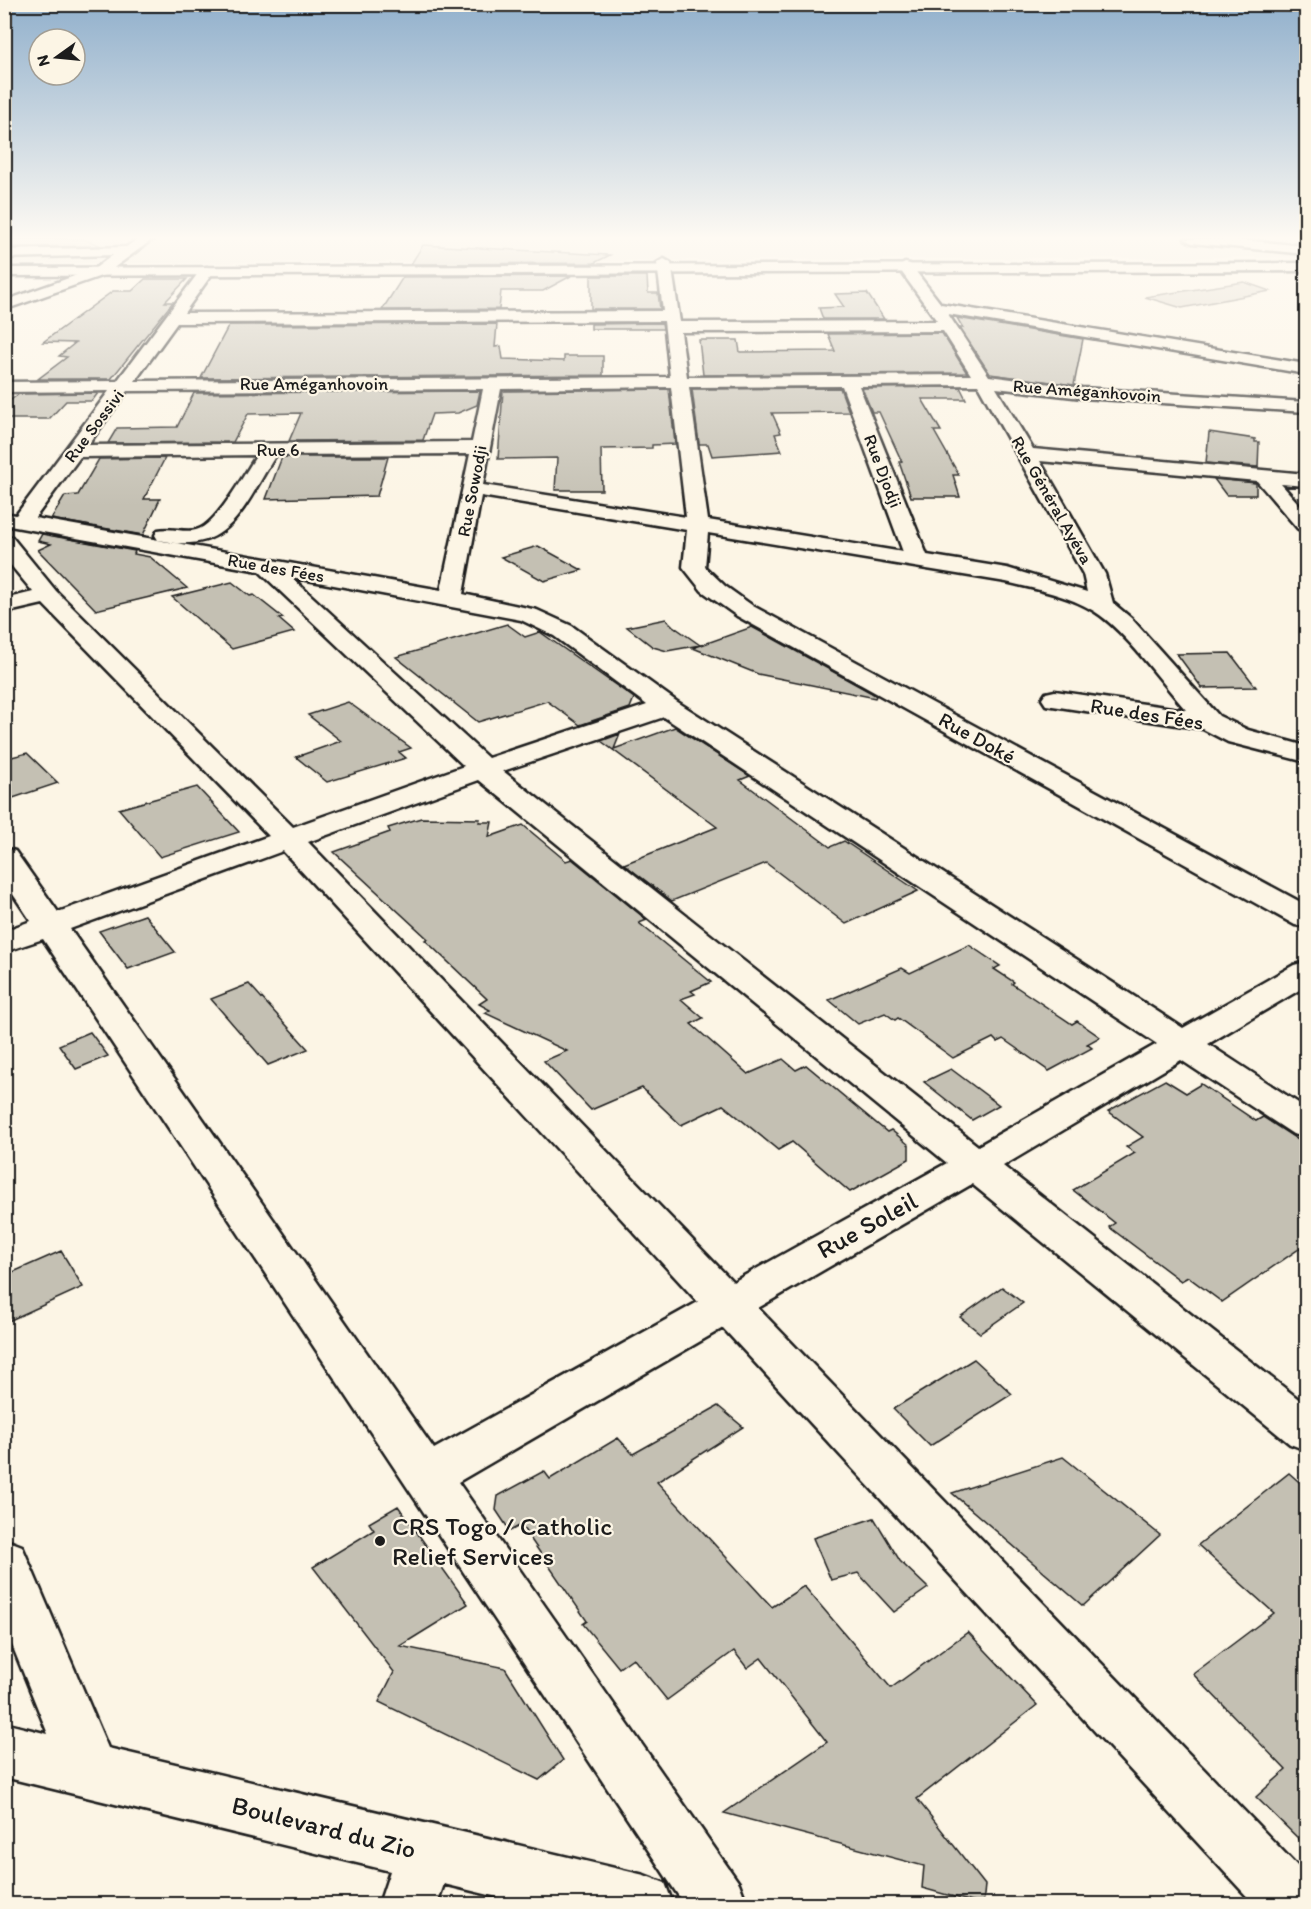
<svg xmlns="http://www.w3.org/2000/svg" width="1311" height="1909" viewBox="0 0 1311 1909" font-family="Itim,sans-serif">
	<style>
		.built { fill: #ebe5d6 }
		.green { fill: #dbd5c8; stroke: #7c7872; stroke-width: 1.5 }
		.building { fill: #c4c0b3; stroke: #1c1c1c; stroke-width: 1.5 }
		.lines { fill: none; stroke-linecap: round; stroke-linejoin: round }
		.minor-casing { stroke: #1c1c1c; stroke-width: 5 }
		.major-casing { stroke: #1c1c1c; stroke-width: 5 }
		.minor { fill: #fcf5e5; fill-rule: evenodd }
		.major { fill: #fcf5e5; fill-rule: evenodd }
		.poi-dot { fill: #1c1c1c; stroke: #fcf5e5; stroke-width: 2 }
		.labels { text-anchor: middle; stroke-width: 4.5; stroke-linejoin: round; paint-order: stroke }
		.far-street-label { font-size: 18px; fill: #1c1c1c; stroke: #fcf5e5 }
		.street-label { font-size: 21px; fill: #1c1c1c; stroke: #fcf5e5 }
		.near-street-label { font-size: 26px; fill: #1c1c1c; stroke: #fcf5e5 }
		.near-poi-label { font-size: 26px; fill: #1c1c1c; stroke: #fcf5e5; text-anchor: start }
	</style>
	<rect width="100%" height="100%" fill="#fcf5e5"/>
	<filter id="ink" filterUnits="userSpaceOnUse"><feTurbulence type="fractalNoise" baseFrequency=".0167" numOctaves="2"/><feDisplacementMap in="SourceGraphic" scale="12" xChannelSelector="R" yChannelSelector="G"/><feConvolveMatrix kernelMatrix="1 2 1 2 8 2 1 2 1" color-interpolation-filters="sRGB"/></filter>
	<g filter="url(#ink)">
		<path class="built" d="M4,239H1306V257L5,264Z"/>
		<path class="green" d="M4,239H83L102,246L5,247Z
			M1244,282L1270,291L1182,308L1145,297Z"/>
		<path class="building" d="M423,245L610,255L594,263L411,264Z
			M571,276L543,291H501L499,309L382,310L403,277Z
			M591,276H647L648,293H658L660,309H591Z
			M145,279H187L165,302H173L111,379H38L67,357L59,356L75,343L43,342L113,291H132Z
			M867,293L884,319H823L819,308L844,307L835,294Z
			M957,318L1083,339L1074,385L990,374L960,328H963Z
			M662,323L663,329H591V324Z
			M497,324L495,347L501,346L503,359L564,361V356H603V375L201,378L229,325Z
			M942,333L967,373L703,375L699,340H738L740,352L835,351L828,334Z
			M960,387L966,399H922L941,431H934L959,475H953L960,497H911L899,462H902L879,412H872L862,388Z
			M840,388L849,412L772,413L781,433L775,434L782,451L712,456L708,444H699L692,389Z
			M669,389L675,444L652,445V448L601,449L602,490H555L557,458L498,459L503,391Z
			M480,391L477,405L458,413L432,414L423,440L289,441L301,413L248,414L233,442L108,443L117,428L177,427L194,393Z
			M98,393L92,401H66L49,419H4V405L19,394Z
			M1209,432L1255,439V442H1259L1258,467L1206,463Z
			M282,457H388L377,496L266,499Z
			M165,458L144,499H160L143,535L51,519L65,496L78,495L99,459Z
			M1214,479L1256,483V495H1226Z
			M42,534L135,551L134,554L150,557L187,588L96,610L38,550L51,544L38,541Z
			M538,546L582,570L544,581L501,557Z
			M232,582L250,596L254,595L283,618L279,619L294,632L232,649L172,597Z
			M666,619L673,626L700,645L667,651L653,647L627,627Z
			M507,624L525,637L540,632L634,698L630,708L580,725L547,701L478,722L396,657Z
			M752,627L870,692L876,696L875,698L758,674L693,648Z
			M1230,653L1256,687L1202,688L1177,654Z
			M348,702L411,748L399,752L406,758L327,782L296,757L341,741L308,715Z
			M675,727L750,776L740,780L830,847L844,841L918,891L846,924L766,863L672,901L624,864L717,827L601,741L620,734L614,749Z
			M27,753L58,783L4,801V759Z
			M197,787L239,832L160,857L119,809Z
			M421,818L480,819L479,822H492L489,837L523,825L566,861L572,859L647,920L639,923L711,982L691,991L695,994L681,999L703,1018L691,1024L748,1074L783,1059L796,1070L806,1065L887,1132L891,1130L909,1145V1159L850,1192L792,1142L778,1150L723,1105L681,1125L642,1088L591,1110L544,1061L567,1051L485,1013L490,1010L479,1004L487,999L425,940L428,939L334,852L390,832L388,828Z
			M145,915L175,952L128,969L99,931Z
			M969,945L1000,966L994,969L1014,982L1012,984L1072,1024L1077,1021L1100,1037L1087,1044L1092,1048L1049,1071L1003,1039L997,1042L993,1038L953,1058L898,1018L895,1020L885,1013L858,1024L829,1000L902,968L910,973Z
			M249,984L308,1049L268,1065L211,999Z
			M90,1032L108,1056L76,1069L59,1045Z
			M951,1069L999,1105L972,1120L924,1082Z
			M1165,1080L1186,1093L1201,1084L1256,1121L1263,1117L1306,1145V1244L1222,1302L1188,1277L1181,1281L1109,1227L1115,1223L1073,1190L1135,1153L1126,1147L1143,1137L1108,1111Z
			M61,1251L83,1287L4,1323V1276Z
			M1002,1287L1023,1303L980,1333L960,1317Z
			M974,1359L1012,1394L930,1446L893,1409Z
			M718,1406L743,1427L657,1482L772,1607L804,1586L891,1688L968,1632L1037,1705L917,1799L985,1885L983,1905L922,1888L924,1866L724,1813L827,1742L761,1658L747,1668L734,1651L667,1700L633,1658L619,1668L583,1624L587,1621L521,1525L510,1531L496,1510L498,1496L544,1471L550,1479L618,1438L633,1454Z
			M1063,1457L1160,1535L1083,1606L952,1493Z
			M1289,1473L1306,1488V1846L1256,1797L1286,1770L1193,1674L1274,1613L1198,1545Z
			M398,1506L468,1604L400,1646L505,1668L563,1760L539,1780L379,1702L394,1672L313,1567L374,1530L369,1523Z
			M874,1518L900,1561L928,1588L894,1612L858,1573L831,1580L813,1538Z"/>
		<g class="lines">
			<defs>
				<path id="minor" d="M138,239H153L104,275L4,310V301L94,269L113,255L4,258V250L126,247Z
					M1185,239H1230L1306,246V254L1192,243Z
					M664,259L671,263L680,322L937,321L898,267L905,263L910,264L941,304L1306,364V374L948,314L989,376L1082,388L1306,402V412L1082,398L996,388L1033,449L1306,474V486L1281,484L1306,512V530L1298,529L1257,481L1040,461L1105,574L1113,603L1131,618L1219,716L1248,730L1306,746V762L1228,742L1203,729L1046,705L1042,699L1046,693L1055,691L1186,710C1161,682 1125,630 1094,611C1068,595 1035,589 1006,582L708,533L705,567L725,586L753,606L1306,905V927L1295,925L737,616L702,591L683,567L687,530L481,496L463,594L537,610L572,626L676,701L1183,1028L1294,965L1306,962V986L1208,1044L1306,1108V1137L1293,1134L1181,1060L1003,1166L1306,1405V1450L1290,1444L972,1184L758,1308L1306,1875V1904H1254L723,1328L458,1482L739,1883L747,1904H684L43,939L4,952V931L31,921L4,881V848L15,851L58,912L269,836L43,604L4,613V599L33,592L4,557V536L12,537L56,591L293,827L464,766L259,571L4,525V513L16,515L109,391L4,392V382L117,381L202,268L207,267L214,271L184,313L663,311L657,263ZM664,321L670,377L135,381L177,323ZM943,331L971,375L687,377L681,332ZM978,385L1083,574L1087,592L1007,568L927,555L859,386ZM842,386L903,552L708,520L689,387ZM671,387L686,517L483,485L501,389ZM483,389L472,442L88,445L127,391ZM470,454L441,590L35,518L80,457L257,455C244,474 216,526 196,530C184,533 171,527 158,530L155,535L158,540C230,557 243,506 276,455ZM291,577L521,620L554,636L647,705L488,758ZM664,717L1157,1044L978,1146L503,771ZM479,780L947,1163L733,1282L308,842ZM283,851L698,1302L434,1449L70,929Z
					M4,1539L22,1546L108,1748L644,1875L665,1883L673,1904H526L444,1884L437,1904H379L390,1871L4,1777V1723L48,1734L4,1625Z"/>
				<path id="major" d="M1306,263V271L4,276V268Z"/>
			</defs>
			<use href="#minor" class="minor-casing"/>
			<use href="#major" class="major-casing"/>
			<use href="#minor" class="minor"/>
			<use href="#major" class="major"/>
		</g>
	</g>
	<linearGradient id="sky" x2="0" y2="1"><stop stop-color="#91b0cc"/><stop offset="0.47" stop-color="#fefaf3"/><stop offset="1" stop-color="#fefaf3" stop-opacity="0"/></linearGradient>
	<rect width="1311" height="506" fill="url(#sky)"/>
	<circle class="poi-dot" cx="380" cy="1541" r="6"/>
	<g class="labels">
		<g class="far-street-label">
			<text x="314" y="390">Rue Améganhovoin</text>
			<text transform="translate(1087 391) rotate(4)" y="6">Rue Améganhovoin</text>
			<text transform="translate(94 426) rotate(-53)" y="6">Rue Sossivi</text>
			<text x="278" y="456">Rue 6</text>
			<text transform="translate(883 471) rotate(69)" y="6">Rue Djodji</text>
			<text transform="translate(472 491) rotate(-79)" y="6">Rue Sowodji</text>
			<text transform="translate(1052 500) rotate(60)" y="6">Rue Général Ayéva</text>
			<text transform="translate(276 568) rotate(10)" y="6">Rue des Fées</text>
		</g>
		<g class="street-label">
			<text transform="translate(1147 714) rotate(9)" y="7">Rue des Fées</text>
			<text transform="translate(977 738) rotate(29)" y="7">Rue Doké</text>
		</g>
		<g class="near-street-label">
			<text transform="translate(867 1225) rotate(-29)" y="9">Rue Soleil</text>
			<text transform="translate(324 1827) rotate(14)" y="9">Boulevard du Zio</text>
		</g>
		<g class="near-poi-label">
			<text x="392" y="1535">CRS Togo / Catholic<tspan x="392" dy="30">Relief Services</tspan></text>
		</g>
	</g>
	<rect width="1311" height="1909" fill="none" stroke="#fcf5e5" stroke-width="24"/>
	<rect x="12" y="12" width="1287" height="1885" fill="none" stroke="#1c1c1c" stroke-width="2" filter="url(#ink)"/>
	<g transform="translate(57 57) rotate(255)"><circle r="28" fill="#fcf5e5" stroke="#a29e95" stroke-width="1.5"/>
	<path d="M0-4.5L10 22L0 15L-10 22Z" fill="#1c1c1c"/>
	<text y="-9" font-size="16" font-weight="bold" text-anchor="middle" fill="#1c1c1c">N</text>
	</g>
</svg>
